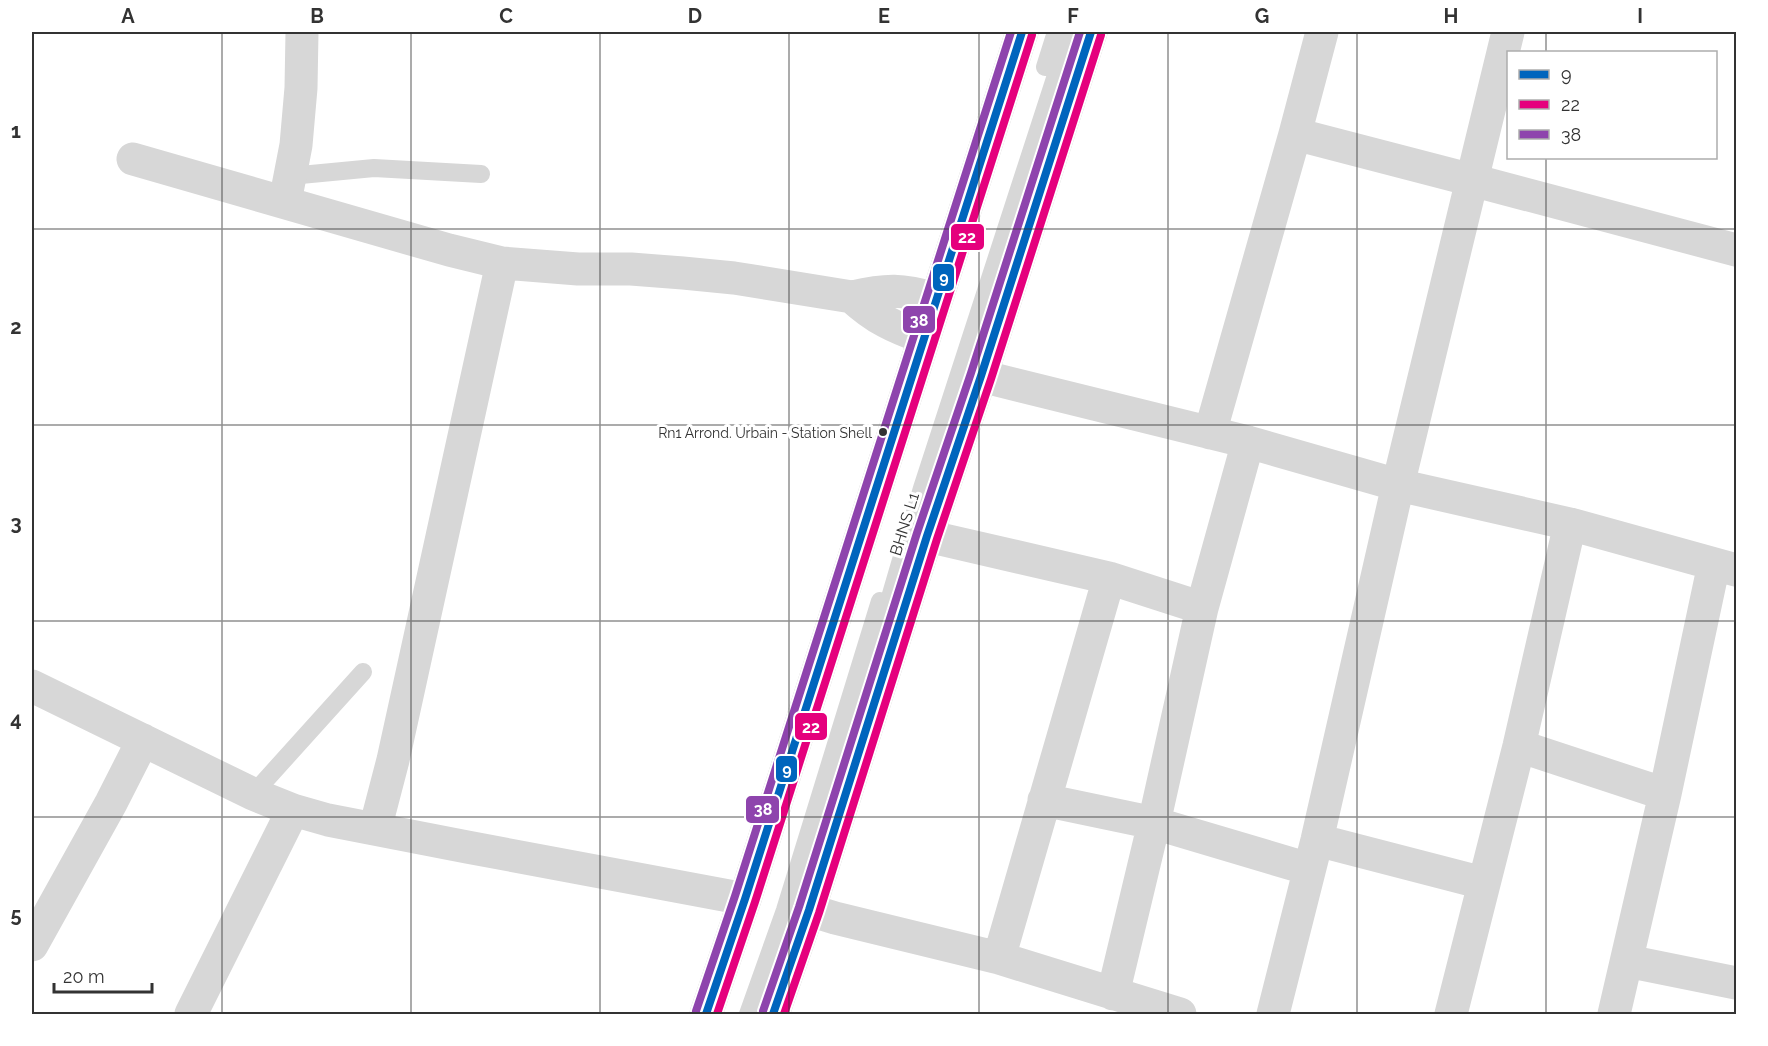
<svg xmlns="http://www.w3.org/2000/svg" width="1768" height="1046" viewBox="0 0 1768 1046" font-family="Raleway,sans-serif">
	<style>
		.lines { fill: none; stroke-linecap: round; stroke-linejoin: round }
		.lane { stroke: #d7d7d7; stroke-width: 18 }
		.street { stroke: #d7d7d7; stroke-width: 33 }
		.secondary { stroke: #d0d0d0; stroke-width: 33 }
		.bus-1-casing { stroke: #fff; stroke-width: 12 }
		.bus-2-casing { stroke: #fff; stroke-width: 12 }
		.bus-3-casing { stroke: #fff; stroke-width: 12 }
		.bus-1 { stroke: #0065bd; stroke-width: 8 }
		.bus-2 { stroke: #e5007d; stroke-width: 8 }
		.bus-3 { stroke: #8e44ad; stroke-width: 8 }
		.grid { fill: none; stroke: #333; stroke-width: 1.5; stroke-opacity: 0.55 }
		.bus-dot { fill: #333; stroke: #fff; stroke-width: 2 }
		.labels { text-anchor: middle; stroke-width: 6; stroke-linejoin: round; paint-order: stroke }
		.bus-label { font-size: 14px; fill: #333; stroke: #fff; text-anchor: end }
		.street-label { font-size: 16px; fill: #333; stroke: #fff }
		.line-badge { stroke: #fff; stroke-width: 2 }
		.badge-label { font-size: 16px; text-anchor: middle; font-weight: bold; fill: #fff }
		.neatline { fill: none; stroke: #333; stroke-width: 2 }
		.grid-label { font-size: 20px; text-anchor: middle; font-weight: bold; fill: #333 }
	</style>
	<rect width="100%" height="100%" fill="#fff"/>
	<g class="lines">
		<path class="lane" d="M1045,67L1056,32
			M290,176L374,168L481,174
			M884,618L922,488L1070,32
			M253,794L363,672
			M748,1014L785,910L880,601"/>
		<path class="street" d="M1295,134L1322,32
			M133,159L449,250L502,263L578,269H631L683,273L734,278L852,297C887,289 902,289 936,299
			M285,202L296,145L301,88L302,32
			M852,297C876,319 894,327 924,338
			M981,376L1248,442L1398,485L1570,524L1736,570
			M1210,433L1295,134L1472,180L1508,32
			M927,536L1109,578L1202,608
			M32,686L253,794L293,810L328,820L467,847L745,899
			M1519,746L1665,794
			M1044,800L1154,823L1309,869
			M375,829L393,760L502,263
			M1317,840L1483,883
			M809,910L835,918L999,958L1180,1014
			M32,945L111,803L143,740
			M999,958L1109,578
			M1627,961L1736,983
			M1113,994L1154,823L1202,608L1248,442
			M191,1014L293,810
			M1273,1014L1317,840L1398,485L1472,180L1736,250
			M1451,1014L1519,746L1570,524
			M1614,1014L1665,794L1714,564"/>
		<path class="secondary" d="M706,1014L745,899L1022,32
			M773,1014L809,910L927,536L981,376L1091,32"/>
		<defs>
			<path id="bus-1" d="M706,1014L745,899L1022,32
				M773,1014L809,910L927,536L981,376L1091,32"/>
			<path id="bus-2" d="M717,1014L755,902L1032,35
				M784,1014L819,913L937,539L991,379L1101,35"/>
			<path id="bus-3" d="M696,1011L735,896L1011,32
				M763,1011L799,907L917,533L971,373L1080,32"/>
		</defs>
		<use href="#bus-1" class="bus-1-casing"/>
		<use href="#bus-2" class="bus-2-casing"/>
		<use href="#bus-3" class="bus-3-casing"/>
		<use href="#bus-1" class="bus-1"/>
		<use href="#bus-2" class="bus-2"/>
		<use href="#bus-3" class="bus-3"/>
	</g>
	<path class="grid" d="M222,32V1014M411,32V1014M600,32V1014M789,32V1014M979,32V1014M1168,32V1014M1357,32V1014M1546,32V52M1546,158V1014M32,229H1736M32,425H1736M32,621H1736M32,817H1736"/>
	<circle class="bus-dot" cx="883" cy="432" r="5"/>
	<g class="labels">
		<g class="bus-label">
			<text x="872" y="438">Rn1 Arrond. Urbain - Station Shell</text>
		</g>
		<g class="street-label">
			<text transform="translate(904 524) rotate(-73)" y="6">BHNS L1</text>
		</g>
	</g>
	<g class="line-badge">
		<rect x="950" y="223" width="35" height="28" rx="6" fill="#e5007d"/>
		<rect x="932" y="263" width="23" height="29" rx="6" fill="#0065bd"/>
		<rect x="902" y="305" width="34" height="29" rx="6" fill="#8e44ad"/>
		<rect x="794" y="712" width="34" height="29" rx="6" fill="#e5007d"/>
		<rect x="775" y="755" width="23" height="28" rx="6" fill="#0065bd"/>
		<rect x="745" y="795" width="35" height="29" rx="6" fill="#8e44ad"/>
	</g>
	<g class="badge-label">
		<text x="967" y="243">22</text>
		<text x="944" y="283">9</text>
		<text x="919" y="326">38</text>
		<text x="811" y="733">22</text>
		<text x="787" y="775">9</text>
		<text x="763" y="815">38</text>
	</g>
	<rect width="1768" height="1046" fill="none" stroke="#ffffff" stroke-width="66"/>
	<rect x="1507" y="51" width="210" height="108" fill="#ffffff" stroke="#adadad" stroke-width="1.5"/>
	<rect x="1519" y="70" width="30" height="9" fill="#0065bd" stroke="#adadad" stroke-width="1.5"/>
	<text x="1561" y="81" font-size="18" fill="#333333">9</text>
	<rect x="1519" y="100" width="30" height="9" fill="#e5007d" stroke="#adadad" stroke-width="1.5"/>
	<text x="1561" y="111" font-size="18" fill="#333333">22</text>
	<rect x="1519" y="130" width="30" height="9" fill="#8e44ad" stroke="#adadad" stroke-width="1.5"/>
	<text x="1561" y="141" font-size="18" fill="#333333">38</text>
	<path d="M54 983v9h98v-9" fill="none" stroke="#333333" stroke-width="3"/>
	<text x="63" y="983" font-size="18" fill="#333333" stroke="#ffffff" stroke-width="4.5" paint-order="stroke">20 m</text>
	<rect x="33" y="33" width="1702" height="980" class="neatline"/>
	<g class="grid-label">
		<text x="128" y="23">A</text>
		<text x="317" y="23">B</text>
		<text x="506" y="23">C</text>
		<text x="695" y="23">D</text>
		<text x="884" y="23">E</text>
		<text x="1073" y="23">F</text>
		<text x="1262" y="23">G</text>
		<text x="1451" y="23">H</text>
		<text x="1640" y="23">I</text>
		<text x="16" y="138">1</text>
		<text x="16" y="334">2</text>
		<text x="16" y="530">3</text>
		<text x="16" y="726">4</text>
		<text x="16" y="922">5</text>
	</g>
</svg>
